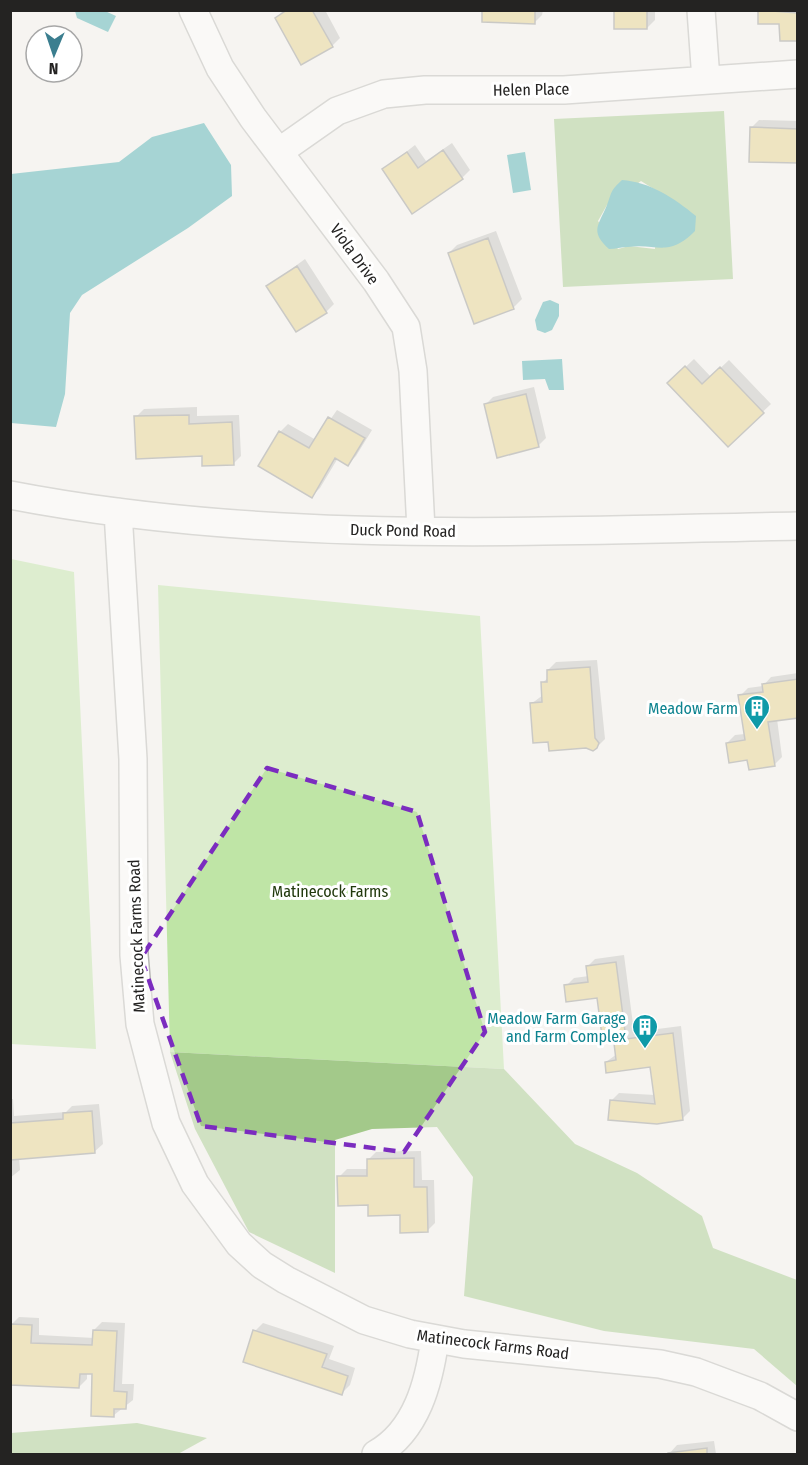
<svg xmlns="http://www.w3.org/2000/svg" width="808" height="1465" viewBox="0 0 808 1465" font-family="'Fira Sans Condensed',sans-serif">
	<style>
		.green { fill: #bfe5a6 }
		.forest { fill: #a3c98a; fill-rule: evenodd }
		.water { fill: #46adb1 }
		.shadow { fill: #0003 }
		.building { fill: #e4d088; stroke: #969693; stroke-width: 1.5 }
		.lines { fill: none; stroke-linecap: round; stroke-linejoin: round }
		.minor-casing { stroke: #b8b8b5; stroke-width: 30 }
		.minor { stroke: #fff; stroke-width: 27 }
		.marked { fill: none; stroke: #7b2cbf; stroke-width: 4.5; stroke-dasharray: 12 8; stroke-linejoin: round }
		.labels { text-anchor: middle; stroke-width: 6; stroke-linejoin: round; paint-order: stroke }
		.street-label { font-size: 16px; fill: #242322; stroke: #fff }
		.culture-label { font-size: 16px; fill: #0d838f; stroke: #fff; text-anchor: end }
		.park-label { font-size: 16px; fill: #21390d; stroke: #fff }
	</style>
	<rect width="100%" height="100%" fill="#f5f4f1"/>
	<path class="green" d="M11,559L74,572L96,1049L11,1044Z
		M158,585L480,616L504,1069L170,1052Z"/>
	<path class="forest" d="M724,111L733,279L563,287L554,119ZM641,181L657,191L655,249L629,246L618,249L598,221L607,205Z
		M170,1052L504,1069L575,1144L637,1173L702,1216L713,1248L797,1280V1386L754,1349L604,1331L464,1296L473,1177L437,1127L372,1129L335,1140V1273L249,1232L195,1129Z
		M137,1423L207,1438L178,1454H11V1433Z"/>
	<path class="water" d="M75,11H105L116,16L108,32L77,18Z
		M204,123L231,165L232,196L188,228L82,295L70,313L65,394L56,427L11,423V174L119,162L152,137Z
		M525,152L531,190L513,193L507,155Z
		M622,180C650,182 674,198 696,216L695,231C668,258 658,243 628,247C621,247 616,249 609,249C589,231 599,225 607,205C612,192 610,191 622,180Z
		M550,300L559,304V316L552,330L545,333L537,330L535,320L543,302Z
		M562,359L564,390H549L545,379L523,380L522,361Z"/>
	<path class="shadow" d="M284,10H325L340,38L332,46L276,18Z
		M484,10H543L542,15L534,23Z
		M616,10H655V20L647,28Z
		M759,10H798V39L781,22Z
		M759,120L798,121V162L751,128Z
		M452,143L470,170L462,178L384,169L415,145L426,161Z
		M496,231L522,299L514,307L474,322L449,253L457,245Z
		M305,259L334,304L326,312L268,286Z
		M694,359L711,377L729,360L771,404L728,445L669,383Z
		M534,387L546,438L538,446L485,405L493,397Z
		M197,407V416L239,415L241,456L233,464L203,455L136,417L144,409Z
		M337,410L372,430L356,456L348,464L338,458L320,488L312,496L260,466L280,432L288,424L316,440Z
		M597,660L605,739L597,747L550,740L531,704L543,695L542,683L549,677L548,670L556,662Z
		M798,673V716L777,719L782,757L774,765L748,759L727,743L735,735L745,734L740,696L748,688L763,686L771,677Z
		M624,955L634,1032L681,1026L690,1111L682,1119L611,1101L619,1093L655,1095L651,1066L606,1062L617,1054L614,1033L598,996L566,986L574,978L589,976L587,967L595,959Z
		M10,1099H13L14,1116L66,1112L72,1106L99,1104L103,1144L94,1152L19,1157L20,1170L10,1178Z
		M421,1151L422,1180H434L435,1223L427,1231L401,1213L369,1204L339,1177L347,1169H369L368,1160L376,1152Z
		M19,1317L39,1318V1335L94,1338V1330L102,1322L125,1323L122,1384H134L133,1400L114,1415L94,1373L87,1372V1379L79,1387L11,1325Z
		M263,1323L334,1346L329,1359L355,1368L350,1385L342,1393L255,1331Z
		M714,1441L716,1454H669L677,1445Z"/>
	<path class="building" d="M287,10H312L333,47L301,65L275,18Z
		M482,10H535V24L482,22Z
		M614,10H647V29H614Z
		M758,10L798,13V41H780L779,24H758Z
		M750,127L798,129V163L749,162Z
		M443,150L463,179L412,214L382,169L407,152L418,168Z
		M488,238L514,309L474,324L448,253Z
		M297,266L327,313L296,332L266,286Z
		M685,366L702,384L720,367L764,413L728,447L667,383Z
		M526,394L539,447L497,458L484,404Z
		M189,415V424L232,422L234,465L202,466V456L136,459L134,416Z
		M328,417L365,438L348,466L335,458L312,498L258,466L279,431L309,448Z
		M590,667L595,738L599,743L597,748L593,751L586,748L549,751L548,742L533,743L530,703L542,702L541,682H547V670Z
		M798,679V718L768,722L775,766L749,770L747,760L729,763L726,743L745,740L738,695L763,692L762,684Z
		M616,962L626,1039L673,1033L683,1120L657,1124L608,1120L610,1100L655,1104L650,1067L606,1073L605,1062L616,1060L613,1035L602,1036L597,998L566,1002L564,985L588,982L586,966Z
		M92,1111L95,1153L11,1160L10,1180V1123L63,1119V1113Z
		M414,1158V1187H427L428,1232L400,1233V1215L368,1216V1205L338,1206L337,1176H367V1159Z
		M10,1324L32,1325L31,1343L92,1345L93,1330L117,1331L114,1391L127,1392L126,1409H114V1417L91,1416L92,1374H80L79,1388L10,1385Z
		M253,1330L327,1354L322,1367L348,1376L342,1395L243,1362Z
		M707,1448V1454H668V1453Z"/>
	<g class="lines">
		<defs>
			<path id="minor" d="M193,10L220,68L253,118L376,281L406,327L413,371L421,530
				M701,10L706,80
				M280,151L337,111L384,94L425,90H564L798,74
				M10,495C269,545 536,531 798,526
				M118,512L133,759L134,955L140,1024L166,1123L195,1184L239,1244L262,1265L286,1280L364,1320L410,1334L464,1344L660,1364L696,1372L760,1396L798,1417
				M376,1454C417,1431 429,1382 435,1339"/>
		</defs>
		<use href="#minor" class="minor-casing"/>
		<use href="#minor" class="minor"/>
	</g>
	<path d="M0 0H808V1465H0ZM267,768L417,812L485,1032L404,1152L201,1126L141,958Z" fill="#f5f4f1" fill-opacity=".55" fill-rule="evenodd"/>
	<path class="marked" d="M267,768L417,812L485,1032L404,1152L201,1126L141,958Z"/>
	<defs>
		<symbol id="building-pin" viewBox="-11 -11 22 30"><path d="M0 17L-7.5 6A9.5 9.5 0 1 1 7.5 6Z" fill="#0f9aa8" stroke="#fff"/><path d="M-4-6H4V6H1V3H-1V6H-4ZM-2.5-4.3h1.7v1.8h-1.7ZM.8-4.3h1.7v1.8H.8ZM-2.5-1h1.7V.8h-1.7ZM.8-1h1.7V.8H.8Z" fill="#fff"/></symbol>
	</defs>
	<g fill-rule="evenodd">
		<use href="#building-pin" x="742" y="693" width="30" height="40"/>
		<use href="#building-pin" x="630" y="1012" width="30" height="40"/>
	</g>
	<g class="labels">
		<g class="street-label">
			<text transform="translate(531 89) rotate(-1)" y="6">Helen Place</text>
			<text transform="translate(355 254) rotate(54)" y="6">Viola Drive</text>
			<text transform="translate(403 530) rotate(1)" y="6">Duck Pond Road</text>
			<text transform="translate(136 936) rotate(-92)" y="6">Matinecock Farms Road</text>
			<text transform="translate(493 1344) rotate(7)" y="6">Matinecock Farms Road</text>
		</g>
		<g class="culture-label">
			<text x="738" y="714">Meadow Farm</text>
			<text x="626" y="1024">Meadow Farm Garage<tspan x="626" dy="18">and Farm Complex</tspan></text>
		</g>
		<g class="park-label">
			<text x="330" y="897">Matinecock Farms</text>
		</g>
	</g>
	<rect width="808" height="1465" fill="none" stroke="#242322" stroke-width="24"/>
	<g transform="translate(54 54) rotate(182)"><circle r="28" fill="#ffffff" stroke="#a7a7a7" stroke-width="1.5"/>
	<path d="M0-4.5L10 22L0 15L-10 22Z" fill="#3b7e8f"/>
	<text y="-9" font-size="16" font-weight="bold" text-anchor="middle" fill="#242322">N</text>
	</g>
</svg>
